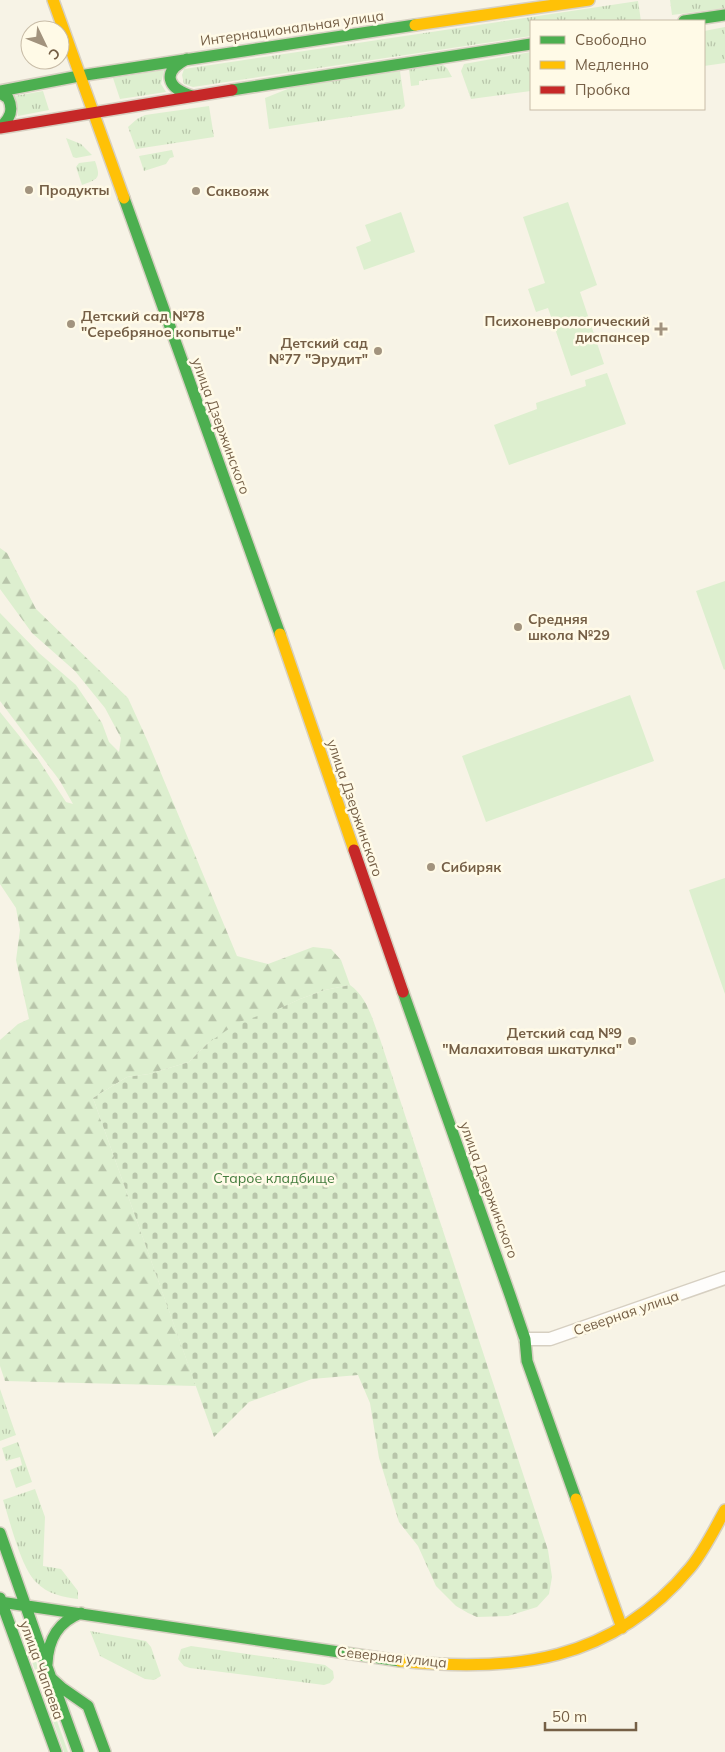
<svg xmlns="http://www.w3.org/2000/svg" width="725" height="1752" viewBox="0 0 725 1752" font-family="Mulish,sans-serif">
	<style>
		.grass { fill: url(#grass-tufts) }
		.forest { fill: url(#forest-firs) }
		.cemetery { fill: url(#cemetery-stones) }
		.green { fill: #ddefcf }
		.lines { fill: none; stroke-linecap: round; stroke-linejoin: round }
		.street-casing { stroke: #d6cfc1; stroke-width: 15 }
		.fast-casing { stroke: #d7d0c2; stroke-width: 14 }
		.slow-casing { stroke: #d7d0c2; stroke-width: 14 }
		.jam-casing { stroke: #d7d0c2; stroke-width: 14 }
		.street { stroke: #fefdfb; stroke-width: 12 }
		.fast { stroke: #4caf50; stroke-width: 11 }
		.slow { stroke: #ffc107; stroke-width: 11 }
		.jam { stroke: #c62828; stroke-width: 11 }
		.poi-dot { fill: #a2937e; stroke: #fffae7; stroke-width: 2 }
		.labels { text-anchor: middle; stroke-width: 5; stroke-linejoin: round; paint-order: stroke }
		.street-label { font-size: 14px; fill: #755f46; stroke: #fffae7 }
		.poi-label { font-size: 14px; font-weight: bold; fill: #755f46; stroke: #fffae7; text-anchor: start }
		.park-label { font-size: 14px; fill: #437c3d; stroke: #fffae7 }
	</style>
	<defs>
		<pattern id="grass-tufts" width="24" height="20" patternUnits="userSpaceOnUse" patternTransform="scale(1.25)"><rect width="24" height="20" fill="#ddefcf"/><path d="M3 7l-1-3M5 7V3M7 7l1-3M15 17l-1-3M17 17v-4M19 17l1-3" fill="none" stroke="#b8c5aa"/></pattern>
		<pattern id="forest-firs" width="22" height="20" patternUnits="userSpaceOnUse" patternTransform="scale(1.25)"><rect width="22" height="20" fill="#ddefcf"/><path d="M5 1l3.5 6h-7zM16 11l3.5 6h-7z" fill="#b8c5aa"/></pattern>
		<pattern id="cemetery-stones" width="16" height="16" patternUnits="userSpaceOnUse" patternTransform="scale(1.25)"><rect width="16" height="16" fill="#ddefcf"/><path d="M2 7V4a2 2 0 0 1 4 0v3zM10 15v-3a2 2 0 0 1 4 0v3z" fill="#b8c5aa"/></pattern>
	</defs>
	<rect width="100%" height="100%" fill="#f7f3e6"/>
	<path class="grass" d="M670,0H725V8L672,15Z
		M638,1L641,21H531V36L193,87L184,84L182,75L184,69Z
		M725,27V63L704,66V31Z
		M531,52V91L471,99L461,71L464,64Z
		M443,65L447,68L452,77L419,81V85L411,86L409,69Z
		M164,70L161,84L166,92L120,99L113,78Z
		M400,71L405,106L402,109L269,129L265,98L295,86Z
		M43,91L49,110L18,116L15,96Z
		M209,106L214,137L136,149L128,127L137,119L145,115Z
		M66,138L81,144L92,155L76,158L73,157Z
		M172,150L174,157L170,158L166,164L144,171L139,156Z
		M95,161C101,178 99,179 82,185L76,167L79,163Z
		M0,1389L16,1435L0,1441Z
		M18,1442L32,1482L16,1488L10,1470L22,1465L20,1457L6,1461L2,1448Z
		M35,1489L45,1517L43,1566L61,1569L78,1591V1599C63,1597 47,1594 36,1582C21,1568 10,1521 3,1500Z
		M22,1622L68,1752H64L19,1625Z
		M90,1631L146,1641L151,1647L161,1676L154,1680L145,1679L100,1656Z
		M191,1646L325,1665L333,1671L334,1678L330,1683L324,1685L190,1668L184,1666L178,1659L181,1649Z"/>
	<path class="forest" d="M0,548L7,553L36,609L128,698L148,742L237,956L268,964L313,947L331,949L341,960L350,985L325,990L300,999L208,1043L189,1062L149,1074L127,1077L93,1098L196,1386L5,1381L0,1366V1040L18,1024L29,1019L16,960L20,930L16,908L0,884V712L38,759L66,802L73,804L60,781L0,701V613L39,653L76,685L102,723L109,742L119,752L121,738L105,708L75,671L32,633L0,589Z"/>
	<path class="cemetery" d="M350,985C368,998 372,1019 380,1039L548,1550L552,1577L549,1594L537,1607L508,1616L477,1617L468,1613L456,1606L436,1586L418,1546L399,1522L379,1458L370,1403L358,1375L312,1379L249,1402L214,1437L93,1098L127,1077L149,1074L189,1062L208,1043L239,1022L274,1011L300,999L325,990Z"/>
	<path class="green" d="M568,202L597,285L580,292L604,364L571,376L548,308L536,312L528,289L545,283L523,217Z
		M401,212L415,252L364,270L356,247L371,241L365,225Z
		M607,373L626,424L509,465L494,425L537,409L536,403L586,386L585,380Z
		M725,581V669L724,670L696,591Z
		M630,695L654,761L486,822L462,756Z
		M725,878V994L689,890Z"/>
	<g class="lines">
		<defs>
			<path id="street" d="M525,1339H550L725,1278"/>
			<path id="fast" d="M684,21L725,15
				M187,59C161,72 167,88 192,96
				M232,90L531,44
				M0,91L79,76L415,25
				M0,93L8,98C14,110 10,119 0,127
				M124,198L280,634
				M403,992L510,1295L525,1339L527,1361L576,1499
				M0,1533L51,1678L62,1688L88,1706L105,1752
				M0,1598L56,1752
				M0,1602L400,1661
				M47,1664C48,1639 58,1622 81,1613
				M52,1680L78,1752"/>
			<path id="slow" d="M53,0L124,198
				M415,25L589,0
				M280,634L354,850
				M576,1499L622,1628
				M400,1661C513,1673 612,1662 690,1568C704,1551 714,1530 725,1510"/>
			<path id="jam" d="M0,128L232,90
				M354,850L403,992"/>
		</defs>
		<use href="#street" class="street-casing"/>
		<use href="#fast" class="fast-casing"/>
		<use href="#slow" class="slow-casing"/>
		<use href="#jam" class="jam-casing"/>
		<use href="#street" class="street"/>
		<use href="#fast" class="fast"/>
		<use href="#slow" class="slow"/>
		<use href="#jam" class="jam"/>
	</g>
	<g class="poi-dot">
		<circle cx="29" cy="190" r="5"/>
		<circle cx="196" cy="191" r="5"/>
		<circle cx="71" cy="324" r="5"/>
		<path d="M658.5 321.5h5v5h5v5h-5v5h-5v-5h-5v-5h5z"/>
		<circle cx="378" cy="351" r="5"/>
		<circle cx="518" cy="627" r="5"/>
		<circle cx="431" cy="867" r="5"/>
		<circle cx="632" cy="1041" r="5"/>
	</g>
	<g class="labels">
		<g class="street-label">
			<text transform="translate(292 28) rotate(-8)" y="5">Интернациональная улица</text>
			<text transform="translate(221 426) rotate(70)" y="5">улица Дзержинского</text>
			<text transform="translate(355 808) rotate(71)" y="5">улица Дзержинского</text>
			<text transform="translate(489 1190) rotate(70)" y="5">улица Дзержинского</text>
			<text transform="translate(626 1313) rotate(-19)" y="5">Северная улица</text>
			<text transform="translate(392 1657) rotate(6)" y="5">Северная улица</text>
			<text transform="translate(42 1670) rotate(70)" y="5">улица Чапаева</text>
		</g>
		<g class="poi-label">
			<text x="39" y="195">Продукты</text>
			<text x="206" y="196">Саквояж</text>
			<text x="81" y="321">Детский сад №78<tspan x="81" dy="16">"Серебряное копытце"</tspan></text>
			<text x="650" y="326" text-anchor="end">Психоневрологический<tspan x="650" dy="16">диспансер</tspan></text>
			<text x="368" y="348" text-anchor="end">Детский сад<tspan x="368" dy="16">№77 "Эрудит"</tspan></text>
			<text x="528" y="624">Средняя<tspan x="528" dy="16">школа №29</tspan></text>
			<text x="441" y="872">Сибиряк</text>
			<text x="622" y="1038" text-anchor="end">Детский сад №9<tspan x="622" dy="16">"Малахитовая шкатулка"</tspan></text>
		</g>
		<g class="park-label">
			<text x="274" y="1183">Старое кладбище</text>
		</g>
	</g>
	<rect x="530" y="20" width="175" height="90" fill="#fffae7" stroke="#c8bca7"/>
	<rect x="540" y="36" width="25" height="8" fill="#4caf50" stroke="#c8bca7"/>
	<text x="575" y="45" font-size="15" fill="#755f46">Свободно</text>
	<rect x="540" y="61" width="25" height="8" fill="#ffc107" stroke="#c8bca7"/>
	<text x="575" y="70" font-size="15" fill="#755f46">Медленно</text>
	<rect x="540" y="86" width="25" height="8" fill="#c62828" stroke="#c8bca7"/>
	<text x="575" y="95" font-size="15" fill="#755f46">Пробка</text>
	<g transform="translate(45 45) rotate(133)"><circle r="24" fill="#fffae7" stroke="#c8bca7"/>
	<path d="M0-4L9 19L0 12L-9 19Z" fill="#a2937e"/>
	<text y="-8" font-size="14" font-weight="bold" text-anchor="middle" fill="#755f46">С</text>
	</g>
	<path d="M545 1722v8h91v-8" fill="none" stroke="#755f46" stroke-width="2.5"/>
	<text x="552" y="1722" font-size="15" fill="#755f46" stroke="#fffae7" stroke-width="4" paint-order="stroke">50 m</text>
</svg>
